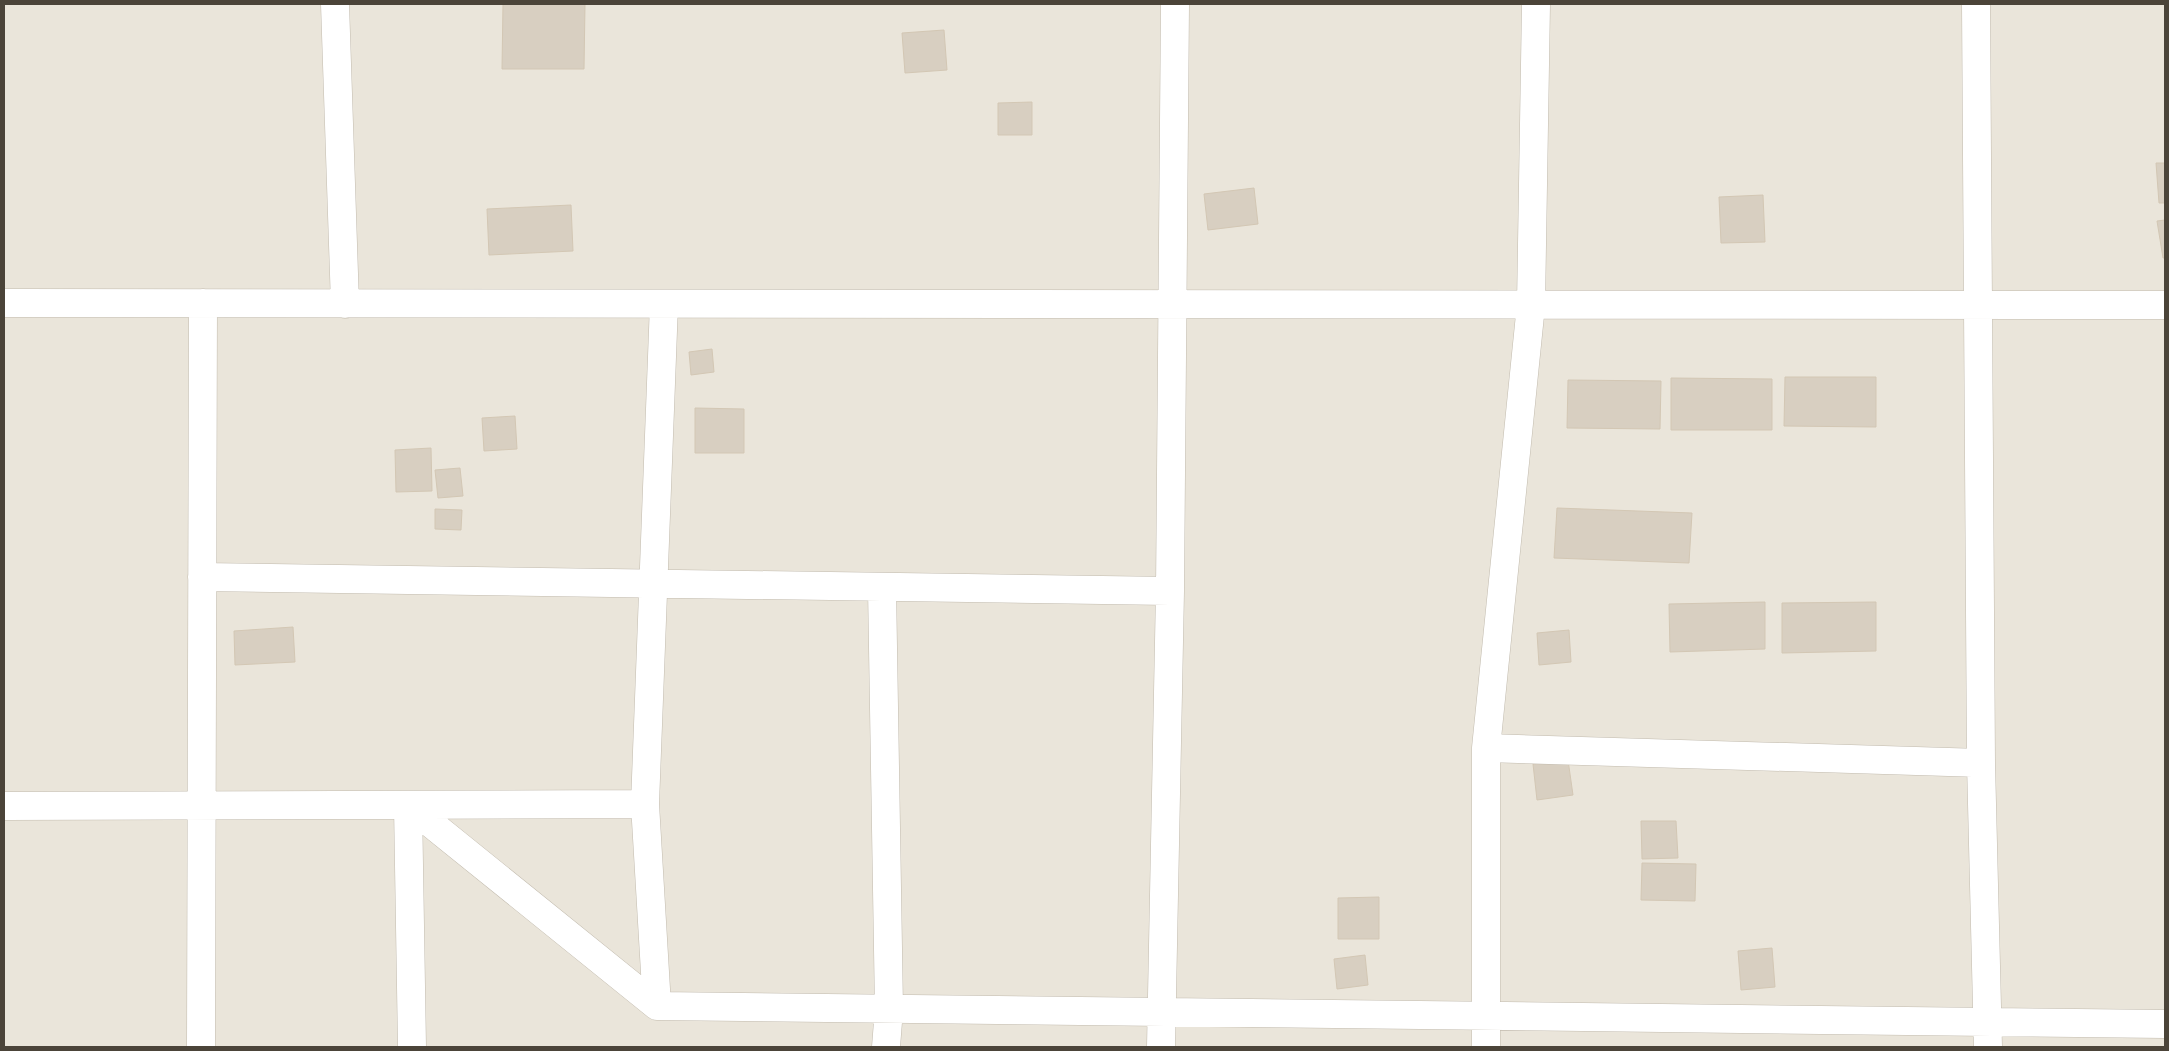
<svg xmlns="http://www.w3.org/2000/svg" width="2169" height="1051" viewBox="0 0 2169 1051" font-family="Lato,sans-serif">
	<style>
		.residential { fill: #eae5da }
		.building { fill: #d8cfc1; stroke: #d3c7b4 }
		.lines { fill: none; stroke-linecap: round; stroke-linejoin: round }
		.street-casing { stroke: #c2bbae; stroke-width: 29 }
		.street { stroke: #fff; stroke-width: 28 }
	</style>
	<rect width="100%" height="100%" fill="#f6f3ec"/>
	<path class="residential" d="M4,4H2165V1047H4Z"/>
	<path class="building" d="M503,4H585L584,69H502Z
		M944,30L947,70L905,73L902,33Z
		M1032,102V135H998V103Z
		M2156,163H2165V203H2159Z
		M1254,188L1258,224L1208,230L1204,194Z
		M1763,195L1765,242L1721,243L1719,197Z
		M571,205L573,251L489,255L487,209Z
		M2165,220V258H2163L2157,221Z
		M712,349L714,372L691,375L689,352Z
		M1785,377H1876V427L1784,426Z
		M1671,378L1772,379V430H1671Z
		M1568,380L1661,381L1660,429L1567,428Z
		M695,408L744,409V453H695Z
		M515,416L517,449L484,451L482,418Z
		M431,448L432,491L396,492L395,450Z
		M460,468L463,496L438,498L435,470Z
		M1557,508L1692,513L1689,563L1554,558Z
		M435,509L462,510L461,530L435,529Z
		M1765,602V649L1670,652L1669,604Z
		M1876,602V651L1782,653V603Z
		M293,627L295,662L235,665L234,631Z
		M1569,630L1571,662L1539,665L1537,633Z
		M1568,760L1573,795L1537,800L1533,764Z
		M1641,821H1676L1678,858L1642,859Z
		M1642,863L1696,864L1695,901L1641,900Z
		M1379,897V939H1338V898Z
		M1772,948L1775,987L1741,990L1738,951Z
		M1365,955L1368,985L1337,989L1334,959Z"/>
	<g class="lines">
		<defs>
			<path id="street" d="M335,4L345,304
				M1976,4L1981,763L1988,1047
				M4,303L2165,305
				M202,577L1170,591
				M882,587L889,1009L886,1047
				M1486,748L1981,763
				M408,805L657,1006L2165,1024
				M408,805L412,1047
				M4,806L645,804
				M657,1006L645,804L664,304
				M201,1047L203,303
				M1161,1047L1170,591L1175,4
				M1486,1047V748L1531,305L1536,4"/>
		</defs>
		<use href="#street" class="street-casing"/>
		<use href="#street" class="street"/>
	</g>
	<rect width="2169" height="1051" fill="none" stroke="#4b4439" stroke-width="10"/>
</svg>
